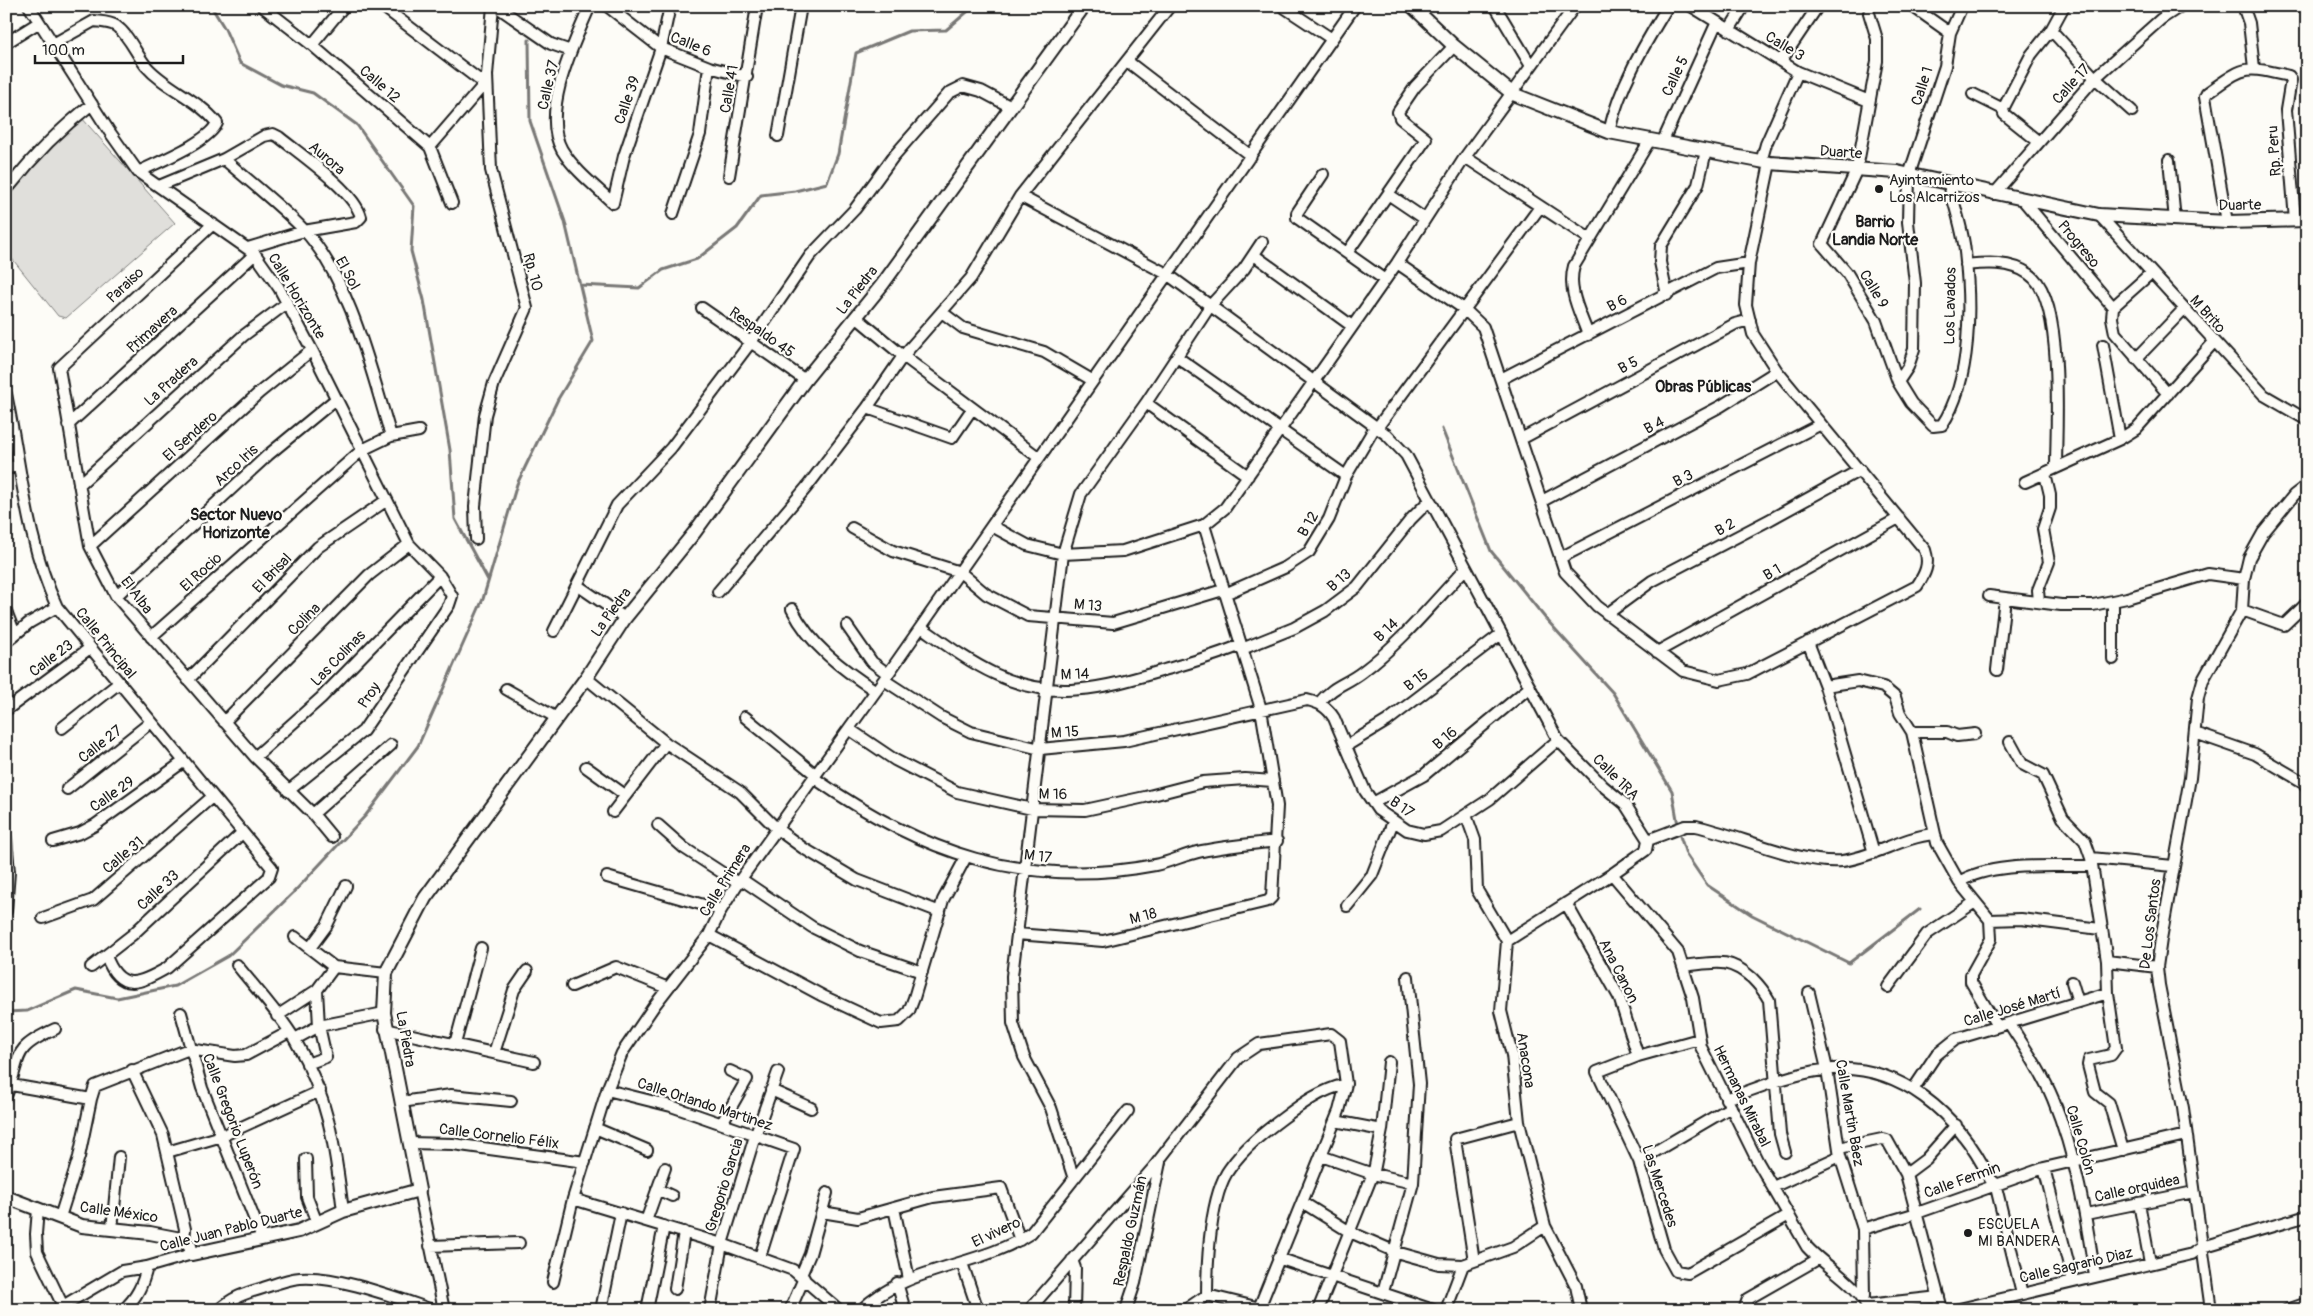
<svg xmlns="http://www.w3.org/2000/svg" width="2313" height="1316" viewBox="0 0 2313 1316" font-family="Pangolin,sans-serif">
	<style>
		.green { fill: #e0dfdb; stroke: #7e7e7c }
		.lines { fill: none; stroke-linecap: round; stroke-linejoin: round }
		.stream { stroke: #797876; stroke-width: 3 }
		.minor-casing { stroke: #1c1c1c; stroke-width: 14 }
		.tertiary-casing { stroke: #1c1c1c; stroke-width: 16 }
		.minor { stroke: #fdfcf7; stroke-width: 10 }
		.tertiary { stroke: #fdfcf7; stroke-width: 12 }
		.poi-dot { fill: #1c1c1c; stroke: #fdfcf7; stroke-width: 2 }
		.labels { text-anchor: middle; stroke-width: 4.5; stroke-linejoin: round; paint-order: stroke }
		.street-label { font-size: 15px; fill: #1c1c1c; stroke: #fdfcf7 }
		.poi-label { font-size: 15px; fill: #1c1c1c; stroke: #fdfcf7; text-anchor: start }
		.neighbourhood-label { font-size: 16px; font-weight: bold; fill: #1c1c1c; stroke: #fdfcf7 }
	</style>
	<rect width="100%" height="100%" fill="#fdfcf7"/>
	<filter id="ink" filterUnits="userSpaceOnUse"><feTurbulence type="fractalNoise" baseFrequency=".02" numOctaves="2"/><feDisplacementMap in="SourceGraphic" scale="10" xChannelSelector="R" yChannelSelector="G"/><feConvolveMatrix kernelMatrix="1 2 1 2 8 2 1 2 1" color-interpolation-filters="sRGB"/></filter>
	<g filter="url(#ink)">
		<path class="green" d="M81,117L175,223L66,318L58,316L10,256L6,246V189L18,172Z"/>
		<g class="lines">
			<path class="stream" d="M211,6L225,29L240,63L281,85L313,93L357,125L414,206L411,251L424,300L450,450L455,519L488,580
				M580,285L639,288L663,270L697,259L737,228L761,195L795,191L827,183L838,154L856,53L909,31L946,30L974,6
				M1442,429L1491,551L1546,619L1613,693L1672,791L1678,825
				M1678,830L1686,854L1707,885L1752,915L1849,963L1920,909
				M6,1012L27,1011L76,990L117,998L175,986L228,956L293,893L366,815L418,746L483,599L517,484L558,399L593,341L565,222L530,121L529,40"/>
			<defs>
				<path id="minor" d="M29,6L109,131L138,172L255,254L279,288L312,350L409,544L440,576L452,596L449,605L363,731L288,791
					M262,6L312,45L430,147L452,203
					M382,6L478,79L487,81
					M496,6L551,44L571,51
					M590,6C574,43 540,112 562,150C575,171 595,186 613,203L624,156L661,48L670,6
					M607,6L661,48L709,67L747,77
					M1282,6L1332,39
					M1495,6L1531,66
					M1691,6L1798,72L1869,101
					M1912,6L1950,33
					M2243,6L2249,23L2254,68
					M1869,13L1877,39V61L1857,169L1822,244L1847,273L1876,321L1898,382L1911,403L1933,426L1942,425C1972,380 1971,304 1965,252C1963,229 1954,206 1949,184
					M1729,30L1744,6
					M2051,30L2095,78L2132,111
					M6,43L38,23
					M53,44L94,21C101,22 110,22 116,26C129,35 136,54 146,66C166,89 197,98 217,123C209,142 158,162 138,172
					M312,45L344,6
					M1127,61L1251,156
					M1781,61L1818,6
					M1973,94L2003,109L2004,114L2039,142
					M2003,109L2031,55L2051,30L2064,6
					M1609,132C1619,87 1644,45 1668,6
					M778,136L801,6
					M1662,143L1717,22
					M430,147L487,81
					M1465,157L1590,239
					M224,159C250,182 280,205 304,230C351,281 371,371 391,436
					M2169,160L2175,220
					M1761,162L1766,144L1798,72
					M1323,174L1297,213V218L1385,280
					M729,176L757,6
					M10,186C34,155 61,128 92,104
					M159,186L224,159L264,136L273,134L279,137C301,155 354,191 361,217L356,222L304,231L248,248
					M1388,194L1426,139L1400,118L1398,112L1415,87L1454,46
					M1994,194L2095,78L2161,19L2181,6
					M1020,196L1167,274L1387,435L1406,455L1558,740L1603,786L1625,804L1648,840
					M2023,200L2113,307
					M673,214L700,134L709,67
					M2099,215L2264,395L2307,420
					M2227,222L2205,97L2207,93C2246,66 2242,65 2289,76L2291,80L2286,110L2295,220
					M213,224L59,368L90,546L116,596L255,757L313,814L332,837
					M1347,253L1388,194L1425,219
					M1254,255L1352,326
					M1397,263L1464,309L1483,327L1565,572L1597,606L1683,671L1719,680L1747,674L1917,586C1925,574 1930,564 1925,550L1777,371L1753,334L1746,305L1749,263L1770,163
					M1966,265C1986,263 2011,261 2029,274C2065,297 2056,427 2056,468
					M2151,273L2113,307L2112,318L2115,333L2168,394
					M1667,295L1660,262L1661,246L1698,185L1706,151
					M702,308L805,380
					M943,313L963,328L1044,352L1092,380
					M856,317L903,356L1038,457
					M1588,335C1580,312 1567,290 1574,266L1650,140
					M2103,345L2120,439
					M1177,357L1346,476
					M2136,359L2184,309
					M1501,379L1716,268L1749,263
					M1898,382L1908,367L1914,349L1915,283L1908,222L1909,175L1945,66L1950,33L1962,6
					M6,394C21,465 26,541 57,607L272,868L269,877L167,968C139,984 120,993 106,956
					M1146,403L1248,476
					M867,408L952,438L972,409
					M68,425L255,254
					M1377,428L1540,207
					M1521,439L1735,324L1750,320
					M6,469L18,465
					M2025,482L2120,439L2136,429L2214,342
					M79,485L243,336L287,303
					M1542,501L1721,406L1777,371
					M992,526L1027,545L1063,554L1123,551L1204,525L1225,508L1397,263L1465,157L1575,6
					M852,528L893,551L960,572L986,594L1028,616L1113,623L1223,590
					M476,539L475,506L485,415L494,383L527,308L491,170L487,75L493,6
					M90,546L260,392L312,350
					M1560,558L1821,424
					M577,585L625,618
					M718,592L806,488L867,408L903,356L971,278L1020,196L1170,6
					M1225,594L1286,567L1309,552L1329,519L1346,476L1375,427
					M116,596L268,455L336,399
					M1989,596L2061,605H2093L2127,598L2208,574L2244,579
					M2039,602L2038,590L2049,562L2043,529L2050,508V495L2045,474
					M792,609C810,645 842,669 876,691
					M2242,610L2284,625L2307,603
					M6,611L15,634
					M1607,614L1652,581L1769,520L1860,470
					M847,626L872,662L888,674
					M921,627C945,644 969,662 995,674C1053,702 1103,688 1161,671C1188,663 1215,656 1241,645
					M554,631L617,505L671,448L751,342L810,256L855,209L893,157L949,93L963,86L981,91L1011,107
					M151,637L362,450L391,436L419,431
					M6,642L29,623L57,607
					M1808,642L1825,686L1874,853
					M1242,649L1294,628L1325,611L1357,587L1411,519L1430,500
					M1657,652L1899,518
					M2113,659V601
					M1997,670L2005,598
					M586,678L666,743L740,792L777,829L803,848L857,880L940,912
					M188,680L318,547L387,500
					M884,680L941,717L971,732L1040,749L1124,741L1307,700C1320,703 1327,707 1334,718L1365,791L1378,810L1407,830L1424,834L1441,831L1490,799L1558,740
					M1825,686L1858,681L1883,687L1895,697L1900,713L1912,732L1937,843L1959,882L1990,920L1991,939L1971,975V982L1997,1026
					M506,689L555,717
					M1319,703C1334,685 1345,685 1362,672C1401,643 1433,603 1466,568
					M6,710L90,648
					M745,717L816,775
					M224,722L369,575L409,544
					M62,728L119,683
					M849,729L895,760L957,792L1032,809L1085,810L1145,797L1203,782L1245,779L1273,781
					M1912,732H1947L1957,736L1975,734
					M2195,733L2255,754L2303,782L2307,788
					M1346,746L1387,721L1501,634
					M255,757L321,698L440,576
					M586,767L625,795
					M814,778C920,852 1024,890 1155,865C1171,862 1186,854 1202,851C1226,846 1252,844 1277,841
					M67,789L151,722
					M1373,803L1424,775L1530,687
					M613,812L666,743
					M313,814L391,745
					M1466,815L1475,840L1477,890L1507,941L1501,1011L1512,1055L1519,1122L1545,1226L1576,1286L1581,1310
					M658,825L684,848L738,883
					M6,838L9,872L6,911
					M1648,840L1646,850L1612,874L1678,952L1693,998L1701,1047L1758,1162L1807,1247C1824,1266 1863,1287 1868,1310
					M1648,840L1685,826H1696C1737,835 1803,865 1842,861C1874,857 1902,837 1934,834
					M53,841L80,833L95,825L183,762
					M2091,858L2173,866
					M607,877L721,910
					M741,879L812,927L860,951L922,972
					M1959,882C1993,861 2053,867 2092,866
					M1566,903L1619,997L1638,1056
					M1347,906L1372,875L1393,822
					M43,918L93,900L212,797
					M1990,920L2021,919L2100,929
					M1017,934L1103,941L1268,901L1272,897L1277,806L1261,709L1204,525
					M709,935L823,996L881,1023L899,1021L909,1011L914,998L943,900L966,857
					M295,937L334,967L386,973
					M1507,941L1612,874
					M310,948L327,925L346,886
					M2107,961L2157,967
					M237,965C256,989 280,1014 295,1040C329,1098 335,1146 343,1211
					M1683,966C1714,963 1727,956 1752,978C1759,985 1764,991 1769,1000L1780,1134L1785,1152
					M91,967L132,935L242,833
					M2072,982L2078,1002
					M572,986L616,967L668,988
					M1888,987L1927,934L1975,902
					M1809,993L1827,1069L1840,1156L1863,1229L1864,1296
					M2108,993L2116,1048L2111,1055L2089,1060L2088,1065L2095,1092L2109,1103L2123,1150
					M181,1013L202,1088L262,1238
					M277,1016L317,990L334,967
					M2009,1023C2024,1047 2042,1072 2053,1099C2076,1155 2086,1217 2095,1276
					M385,1029L534,1062
					M295,1039L319,1026L384,1013
					M1699,1039L1638,1056L1597,1072L1639,1161L1664,1249L1676,1271L1688,1273L1789,1215
					M455,1044L481,948
					M494,1053L514,990L527,971
					M307,1064L326,1057L319,1026L317,990
					M132,1070L163,1135L185,1229L184,1241
					M6,1084L91,1099L95,1086L189,1049L235,1056L246,1055L289,1032
					M1914,1088L1936,1055L1956,1039L2108,993L2107,961L2091,858L2085,841L2063,818L2043,775L2022,764L2010,742
					M607,1090L671,1106L794,1149L760,1257
					M771,1090L811,1108
					M6,1096C23,1055 9,1050 55,1029
					M1726,1099C1758,1088 1790,1074 1824,1070C1899,1060 1959,1115 1990,1179L1995,1183L2022,1294
					M401,1102L451,1095L511,1101
					M1335,1121L1382,1130
					M722,1123L747,1079L730,1071
					M595,1128L647,1150
					M409,1143L453,1144L585,1162
					M1839,1148L1882,1139L1887,1140L1906,1174L1942,1310
					M167,1152L222,1136L320,1091
					M1321,1156L1373,1174L1413,1183
					M306,1159L307,1197L317,1223
					M1639,1161L1731,1107
					M2044,1168L2073,1281
					M1906,1174L1926,1159L1956,1125
					M1074,1179L1051,1108L1024,1057L1013,1023L1012,976L1063,554L1081,494L1146,403L1210,306L1244,269L1262,242
					M1773,1187L1840,1156
					M657,1189L672,1196
					M419,1190L444,1310
					M573,1199L722,1244L793,1270L839,1310
					M1302,1202L1350,1232L1396,1252L1439,1264L1463,1265L1513,1247L1545,1226
					M2139,1203L2150,1263
					M894,1208L909,1279
					M38,1209L36,1234L37,1252L63,1306
					M822,1212L858,1218L933,1197L1001,1188L1020,1240
					M2086,1214L2194,1192
					M60,1217L79,1157L91,1099
					M646,1221L665,1168
					M112,1229L119,1157
					M1863,1229L1917,1213L2044,1168L2186,1135
					M430,1246L519,1243
					M1278,1258L1433,1310
					M1072,1260L1075,1268L1074,1310
					M1474,1261L1455,1139L1519,1122
					M962,1263L978,1310
					M801,1275L810,1254L827,1193
					M553,1282L573,1199L607,1090L622,1053L654,1006L709,935L721,910L738,883L888,674L1355,6
					M897,1283L905,1310
					M675,1289L684,1232
					M1383,1292L1413,1183L1419,1084L1408,977
					M1207,1295C1207,1263 1210,1194 1230,1168C1244,1148 1263,1133 1283,1118C1303,1103 1321,1090 1346,1084
					M1867,1305L1939,1297
					M56,1310L122,1271L147,1267L192,1254
					M123,1310C137,1298 143,1284 147,1267
					M219,1310C232,1297 246,1293 263,1288C275,1284 288,1279 300,1278C337,1275 397,1298 433,1310
					M601,1310L621,1213
					M647,1310L664,1226
					M710,1310L722,1244L755,1136L778,1072
					M790,1310L804,1278
					M861,1310C907,1265 978,1268 1031,1233L1128,1111
					M1029,1310L1153,1168L1238,1058L1259,1044L1331,1034L1340,1041L1346,1084L1339,1111L1259,1308
					M1126,1310L1135,1283L1160,1162
					M1185,1310L1207,1295L1264,1309
					M1318,1310L1374,1171L1382,1130L1389,1062
					M1446,1310L1463,1265
					M1744,1310L1748,1299L1818,1259
					M1955,1310L2192,1254L2202,1247L2307,1216
					M2211,1310L2183,1108L2159,985L2157,967L2161,939L2190,778L2198,698L2203,680L2242,610L2244,579L2249,558L2263,533L2294,495L2307,485
					M2287,1310L2307,1303"/>
				<path id="tertiary" d="M1412,6L1454,46L1513,94L1609,132L1770,163L1897,172L2099,215L2227,222L2307,220
					M6,1197L82,1226L150,1233L181,1239L190,1246L192,1254L299,1231L343,1211L419,1190L384,1013L386,973L425,898L586,678L625,618L694,533L805,380L882,285L1084,6"/>
			</defs>
			<use href="#minor" class="minor-casing"/>
			<use href="#tertiary" class="tertiary-casing"/>
			<use href="#minor" class="minor"/>
			<use href="#tertiary" class="tertiary"/>
		</g>
	</g>
	<g class="poi-dot">
		<circle cx="1879" cy="189" r="5"/>
		<circle cx="1968" cy="1233" r="5"/>
	</g>
	<g class="labels">
		<g class="street-label">
			<text transform="translate(691 44) rotate(22)" y="5">Calle 6</text>
			<text transform="translate(1785 46) rotate(31)" y="5">Calle 3</text>
			<text transform="translate(1675 76) rotate(-65)" y="5">Calle 5</text>
			<text transform="translate(380 84) rotate(41)" y="5">Calle 12</text>
			<text transform="translate(2071 84) rotate(-48)" y="5">Calle 17</text>
			<text transform="translate(548 85) rotate(-77)" y="5">Calle 37</text>
			<text transform="translate(1922 86) rotate(-72)" y="5">Calle 1</text>
			<text transform="translate(729 89) rotate(-80)" y="5">Calle 41</text>
			<text transform="translate(627 100) rotate(-71)" y="5">Calle 39</text>
			<text transform="translate(2274 151) rotate(-94)" y="5">Rp. Peru</text>
			<text transform="translate(1841 152) rotate(4)" y="5">Duarte</text>
			<text transform="translate(327 158) rotate(40)" y="5">Aurora</text>
			<text transform="translate(2240 205) rotate(-1)" y="5">Duarte</text>
			<text transform="translate(2079 244) rotate(50)" y="5">Progreso</text>
			<text transform="translate(533 272) rotate(75)" y="5">Rp. 10</text>
			<text transform="translate(348 273) rotate(62)" y="5">El Sol</text>
			<text transform="translate(125 285) rotate(-43)" y="5">Paraiso</text>
			<text transform="translate(1874 289) rotate(59)" y="5">Calle 9</text>
			<text transform="translate(857 290) rotate(-52)" y="5">La Piedra</text>
			<text transform="translate(297 296) rotate(59)" y="5">Calle Horizonte</text>
			<text transform="translate(1617 303) rotate(-27)" y="5">B 6</text>
			<text transform="translate(1950 306) rotate(-89)" y="5">Los Lavados</text>
			<text transform="translate(2208 314) rotate(48)" y="5">M Brito</text>
			<text transform="translate(152 329) rotate(-42)" y="5">Primavera</text>
			<text transform="translate(762 332) rotate(35)" y="5">Respaldo 45</text>
			<text transform="translate(1628 365) rotate(-28)" y="5">B 5</text>
			<text transform="translate(171 381) rotate(-42)" y="5">La Pradera</text>
			<text transform="translate(1654 425) rotate(-28)" y="5">B 4</text>
			<text transform="translate(190 436) rotate(-42)" y="5">El Sendero</text>
			<text transform="translate(236 465) rotate(-43)" y="5">Arco Iris</text>
			<text transform="translate(1683 478) rotate(-27)" y="5">B 3</text>
			<text transform="translate(1308 524) rotate(-60)" y="5">B 12</text>
			<text transform="translate(1725 527) rotate(-28)" y="5">B 2</text>
			<text transform="translate(201 572) rotate(-42)" y="5">El Rocio</text>
			<text transform="translate(1772 572) rotate(-29)" y="5">B 1</text>
			<text transform="translate(272 573) rotate(-46)" y="5">El Brisal</text>
			<text transform="translate(1339 580) rotate(-41)" y="5">B 13</text>
			<text transform="translate(137 595) rotate(53)" y="5">El Alba</text>
			<text transform="translate(1088 605) rotate(5)" y="5">M 13</text>
			<text transform="translate(611 612) rotate(-54)" y="5">La Piedra</text>
			<text transform="translate(304 619) rotate(-45)" y="5">Colina</text>
			<text transform="translate(1386 630) rotate(-43)" y="5">B 14</text>
			<text transform="translate(106 643) rotate(51)" y="5">Calle Principal</text>
			<text transform="translate(51 658) rotate(-37)" y="5">Calle 23</text>
			<text transform="translate(338 658) rotate(-46)" y="5">Las Colinas</text>
			<text transform="translate(1075 674) rotate(-2)" y="5">M 14</text>
			<text transform="translate(1416 680) rotate(-37)" y="5">B 15</text>
			<text transform="translate(369 695) rotate(-56)" y="5">Proy</text>
			<text transform="translate(1065 732) rotate(-4)" y="5">M 15</text>
			<text transform="translate(1445 738) rotate(-40)" y="5">B 16</text>
			<text transform="translate(100 744) rotate(-38)" y="5">Calle 27</text>
			<text transform="translate(1616 777) rotate(45)" y="5">Calle 1RA</text>
			<text transform="translate(112 794) rotate(-35)" y="5">Calle 29</text>
			<text transform="translate(1053 794) rotate(1)" y="5">M 16</text>
			<text transform="translate(1402 807) rotate(35)" y="5">B 17</text>
			<text transform="translate(123 855) rotate(-40)" y="5">Calle 31</text>
			<text transform="translate(1038 856) rotate(7)" y="5">M 17</text>
			<text transform="translate(725 880) rotate(-58)" y="5">Calle Primera</text>
			<text transform="translate(158 890) rotate(-43)" y="5">Calle 33</text>
			<text transform="translate(1143 916) rotate(-14)" y="5">M 18</text>
			<text transform="translate(2150 924) rotate(-83)" y="5">De Los Santos</text>
			<text transform="translate(1619 971) rotate(63)" y="5">Ana Canon</text>
			<text transform="translate(2012 1007) rotate(-17)" y="5">Calle José Martí</text>
			<text transform="translate(406 1039) rotate(80)" y="5">La Piedra</text>
			<text transform="translate(1526 1060) rotate(81)" y="5">Anacona</text>
			<text transform="translate(1742 1096) rotate(64)" y="5">Hermanas Mirabal</text>
			<text transform="translate(705 1104) rotate(18)" y="5">Calle Orlando Martinez</text>
			<text transform="translate(1850 1113) rotate(80)" y="5">Calle Martin Báez</text>
			<text transform="translate(233 1121) rotate(69)" y="5">Calle Gregorio Luperón</text>
			<text transform="translate(499 1136) rotate(7)" y="5">Calle Cornelio Félix</text>
			<text transform="translate(2081 1140) rotate(74)" y="5">Calle Colón</text>
			<text transform="translate(1962 1180) rotate(-20)" y="5">Calle Fermin</text>
			<text transform="translate(724 1185) rotate(-73)" y="5">Gregorio Garcia</text>
			<text transform="translate(1660 1186) rotate(72)" y="5">Las Mercedes</text>
			<text transform="translate(2137 1188) rotate(-12)" y="5">Calle orquidea</text>
			<text transform="translate(119 1212) rotate(8)" y="5">Calle México</text>
			<text transform="translate(231 1229) rotate(-14)" y="5">Calle Juan Pablo Duarte</text>
			<text transform="translate(1130 1231) rotate(-78)" y="5">Respaldo Guzmán</text>
			<text transform="translate(996 1232) rotate(-25)" y="5">El vivero</text>
			<text transform="translate(2076 1265) rotate(-13)" y="5">Calle Sagrario Diaz</text>
		</g>
		<g class="poi-label">
			<text x="1889" y="185">Ayintamiento<tspan x="1889" dy="17">Los Alcarrizos</tspan></text>
			<text x="1978" y="1229">ESCUELA<tspan x="1978" dy="17">MI BANDERA</tspan></text>
		</g>
		<g class="neighbourhood-label">
			<text x="1875" y="227">Barrio<tspan x="1875" dy="18">Landia Norte</tspan></text>
			<text x="1703" y="392">Obras Públicas</text>
			<text x="236" y="520">Sector Nuevo<tspan x="236" dy="18">Horizonte</tspan></text>
		</g>
	</g>
	<rect width="2313" height="1316" fill="none" stroke="#fdfcf7" stroke-width="25"/>
	<rect x="12" y="12" width="2288" height="1291" fill="none" stroke="#1c1c1c" stroke-width="2" filter="url(#ink)"/>
	<path d="M35 55v8h148v-8" fill="none" stroke="#1c1c1c" stroke-width="2.5"/>
	<text x="42" y="55" font-size="15" fill="#1c1c1c" stroke="#fdfcf7" stroke-width="4" paint-order="stroke">100 m</text>
</svg>
